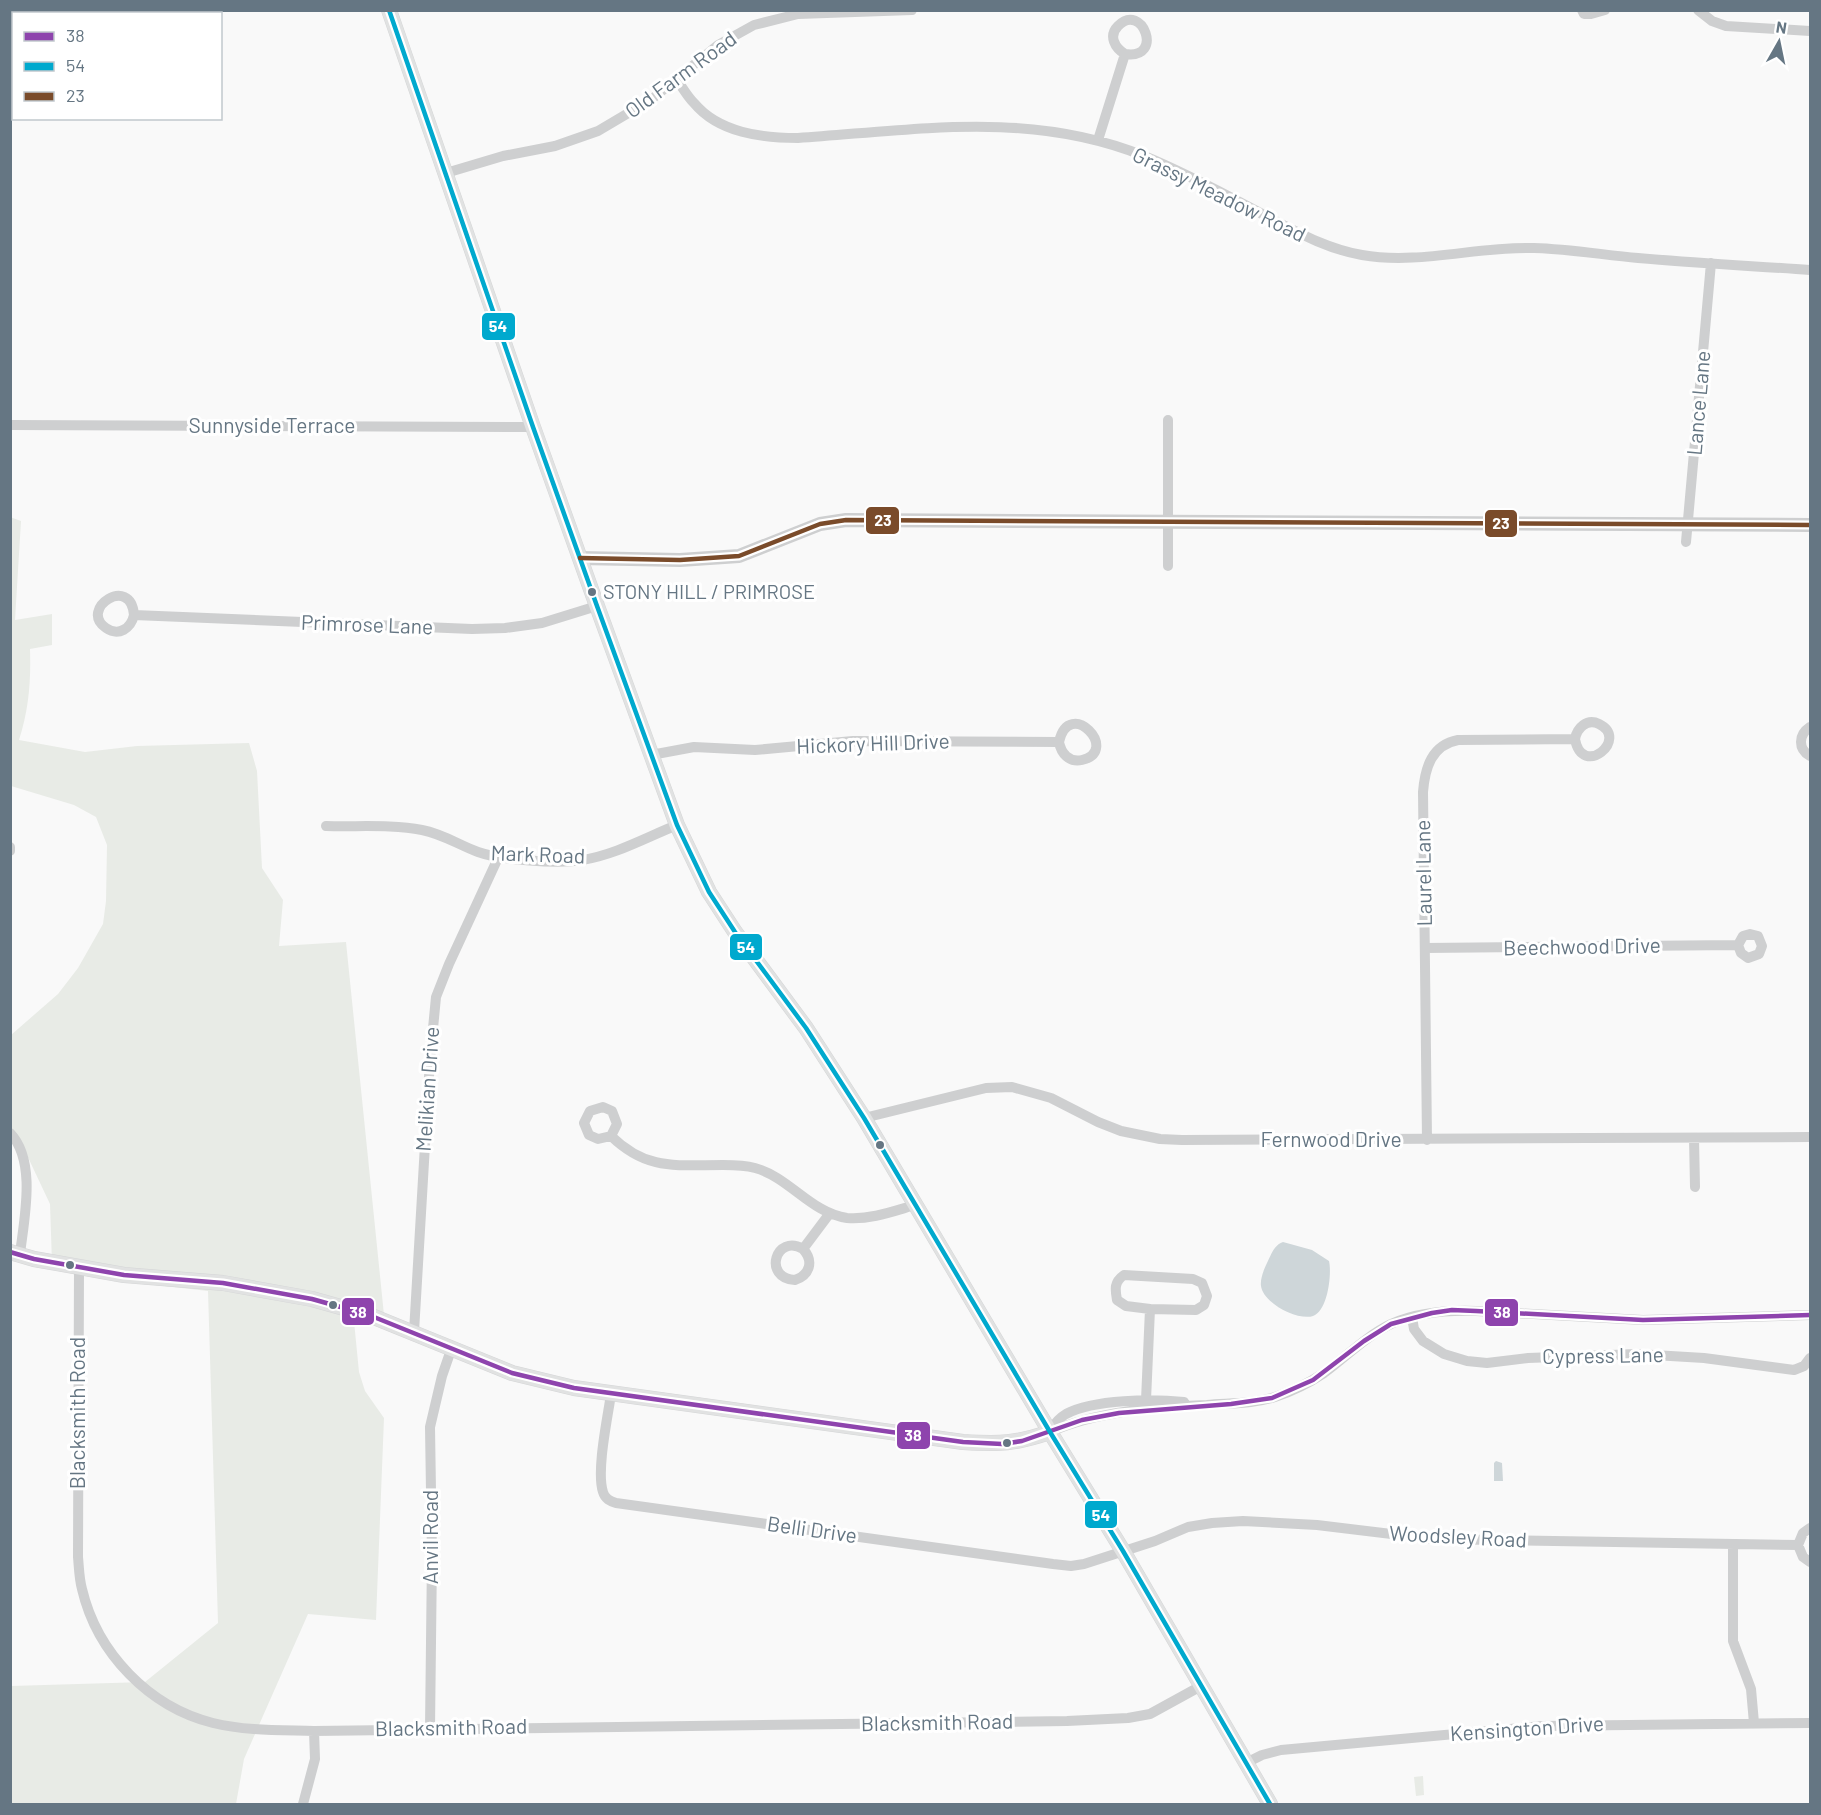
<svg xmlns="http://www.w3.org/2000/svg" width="1821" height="1815" viewBox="0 0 1821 1815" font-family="Barlow,sans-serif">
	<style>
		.green { fill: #e8ebe6 }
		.water { fill: #ced6d9 }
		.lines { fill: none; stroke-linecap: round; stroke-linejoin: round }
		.secondary-casing { stroke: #d5d6d7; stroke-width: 16 }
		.minor { stroke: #cecfd0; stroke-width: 10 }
		.tertiary { stroke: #cecfd0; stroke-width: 14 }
		.secondary { stroke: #e1e2e2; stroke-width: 15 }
		.bus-1-casing { stroke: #fff; stroke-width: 9 }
		.bus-2-casing { stroke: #fff; stroke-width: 9 }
		.bus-3-casing { stroke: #fff; stroke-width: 9 }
		.bus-1 { stroke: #8e44ad; stroke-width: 4.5 }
		.bus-2 { stroke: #00a9ce; stroke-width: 4.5 }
		.bus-3 { stroke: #7a4b2a; stroke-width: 4.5 }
		.bus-dot { fill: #657683; stroke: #fff; stroke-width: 2 }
		.labels { text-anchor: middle; stroke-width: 6; stroke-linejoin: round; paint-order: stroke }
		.bus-label { font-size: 20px; fill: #657683; stroke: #fff; text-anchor: start }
		.street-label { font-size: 21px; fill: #657683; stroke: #fff }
		.line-badge { stroke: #fff; stroke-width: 2 }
		.badge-label { font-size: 16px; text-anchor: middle; font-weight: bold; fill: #fff }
	</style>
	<rect width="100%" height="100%" fill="#f9f9f9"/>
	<path class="green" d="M10,517L21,521L15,620L52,614V645L30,649C31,681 29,709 19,740L85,752L137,746L249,743L257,771L262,868L283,900L279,946L346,942L384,1315L353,1311L359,1372L365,1391L384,1418L376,1620L308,1614L244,1759L236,1804H11V1686L145,1682L218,1623L208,1291L138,1283L52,1263L50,1204L25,1151L11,1134V1035L58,994L78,968L103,924L106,901L107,845L96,817L74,805L11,786Z
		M1423,1776L1424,1795L1416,1796L1414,1777Z"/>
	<path class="water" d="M1283,1242L1312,1250L1329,1261C1332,1273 1328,1311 1313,1316C1298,1321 1263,1303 1261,1286C1260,1279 1264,1269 1267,1263C1271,1255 1274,1245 1283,1242Z
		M1496,1461L1502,1463L1503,1481H1494V1463Z"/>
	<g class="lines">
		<defs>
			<path id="secondary" d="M389,10L533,427L597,606L677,825L709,892L735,932L806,1028L864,1118L1050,1432L1123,1551L1270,1804
				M10,1252L34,1259L124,1275L223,1283L312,1299L369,1315L512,1373L574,1388L963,1442C1000,1444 1015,1444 1050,1432"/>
		</defs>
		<use href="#secondary" class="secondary-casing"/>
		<path class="minor" d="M1582,10L1584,14H1591L1605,10
			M1698,10L1712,21L1726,26L1810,31
			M677,80C683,88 687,96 694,103C719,133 762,138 798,138C917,130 1031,110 1144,156C1186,173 1226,195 1266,216C1297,232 1327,249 1362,255C1419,265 1478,246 1534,248C1569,249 1604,255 1638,258C1696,263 1753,266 1810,270
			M1098,140L1125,54C1165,60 1142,1 1118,26C1108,36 1115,48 1125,54
			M446,173L503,156L555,146L598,131L652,99L718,45L754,25L798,14L912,10
			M1168,420V566
			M10,425L533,427
			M1686,542L1711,263
			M134,615C131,628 119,637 106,628C78,609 131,574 134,615L472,629L505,628L542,623L597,606
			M1810,727C1798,735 1798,749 1810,756
			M651,755L694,747L755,750L853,741L1059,742C1069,696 1121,751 1082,760C1069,763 1061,753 1059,742
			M326,826C357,827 392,824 422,830C443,834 459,845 478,852C500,860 558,864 582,860C615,855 647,837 677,825
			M10,847V851
			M1425,948L1738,945L1743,936L1750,934L1758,936L1762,946L1759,954L1748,958L1741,953L1738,945
			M864,1118L986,1088L1012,1087L1051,1098L1098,1122L1121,1131L1160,1139L1182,1140L1810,1137
			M10,1133C37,1161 24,1219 20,1254
			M611,1136L598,1139L589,1135L584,1123L590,1111L603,1107L612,1111L617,1124L611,1136C647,1171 676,1165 723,1165C733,1165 744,1165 755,1168C789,1177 811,1213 847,1218C870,1220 894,1211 915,1205
			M1694,1138L1695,1187
			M1427,1140L1423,792C1425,767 1432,745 1458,740L1575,739C1577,728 1587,718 1599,724C1630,739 1582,779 1575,739
			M803,1249C776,1233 762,1278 795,1280C810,1275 814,1261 803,1249L830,1213
			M79,1267L78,1557C79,1567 79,1578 82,1589C97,1653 149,1707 213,1723C246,1731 280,1730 314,1731L1067,1721L1128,1718L1150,1714L1201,1686
			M1412,1317L1414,1329L1423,1341L1444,1354L1467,1361L1487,1363L1528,1358L1637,1354L1704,1358L1794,1370L1804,1366L1810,1358
			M414,1332L430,1060L436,997L449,964L498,858
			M611,1394C608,1416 596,1471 603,1492C605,1499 610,1501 616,1503L1053,1564L1071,1566L1084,1564L1155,1541L1188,1527L1212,1523L1243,1521L1317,1525L1433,1539L1798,1545
			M1146,1400L1150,1309L1196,1310L1204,1305L1207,1296L1202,1283L1193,1279L1124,1275C1114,1282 1115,1289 1117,1300L1126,1306L1150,1309
			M1050,1431C1054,1424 1059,1418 1066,1414C1094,1399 1153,1399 1184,1402
			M1050,1432C1098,1411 1155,1407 1207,1405C1230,1403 1253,1404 1275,1397C1293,1391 1309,1383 1324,1373C1346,1357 1366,1336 1391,1324C1418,1312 1447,1310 1476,1311L1643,1320L1810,1315
			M1810,1528L1803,1533L1798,1545L1803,1557L1810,1562
			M1733,1544V1641L1751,1689L1754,1723
			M430,1728L432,1556L430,1427L442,1376L451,1350
			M1246,1763L1262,1755L1281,1750L1542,1726L1810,1723
			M303,1804L315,1759L314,1731"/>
		<path class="tertiary" d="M580,558L680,560L739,556L820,524L846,520L1810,525"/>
		<use href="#secondary" class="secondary"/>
		<defs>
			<path id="bus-1" d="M10,1252L34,1259L124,1275L223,1283L312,1299L369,1315L512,1373L574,1388L963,1442L1002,1444L1022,1441L1082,1420L1119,1413L1231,1404L1272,1398L1313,1380L1364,1341L1391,1324L1432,1313L1452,1310L1476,1311L1643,1320L1810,1315"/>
			<path id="bus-2" d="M389,10L533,427L597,606L677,825L709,892L735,932L806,1028L864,1118L1050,1432L1123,1551L1270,1804"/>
			<path id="bus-3" d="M580,558L680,560L739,556L820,524L846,520L1810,525"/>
		</defs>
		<use href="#bus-1" class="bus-1-casing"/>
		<use href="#bus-2" class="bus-2-casing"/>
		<use href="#bus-3" class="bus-3-casing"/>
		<use href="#bus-1" class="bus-1"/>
		<use href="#bus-2" class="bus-2"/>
		<use href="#bus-3" class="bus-3"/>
	</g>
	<g class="bus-dot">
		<circle cx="592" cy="592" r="5"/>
		<circle cx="880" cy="1145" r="5"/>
		<circle cx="70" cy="1265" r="5"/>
		<circle cx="333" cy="1305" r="5"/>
		<circle cx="1007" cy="1443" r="5"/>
	</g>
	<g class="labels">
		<g class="bus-label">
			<text x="603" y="599">STONY HILL / PRIMROSE</text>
		</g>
		<g class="street-label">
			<text transform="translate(681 75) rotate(-36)" y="7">Old Farm Road</text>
			<text transform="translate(1219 195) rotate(26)" y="7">Grassy Meadow Road</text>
			<text transform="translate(1699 403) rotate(-85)" y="7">Lance Lane</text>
			<text x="272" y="433">Sunnyside Terrace</text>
			<text transform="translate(367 625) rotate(2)" y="7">Primrose Lane</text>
			<text transform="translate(873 744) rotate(-2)" y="7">Hickory Hill Drive</text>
			<text transform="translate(538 855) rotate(2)" y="7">Mark Road</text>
			<text transform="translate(1424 873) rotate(-91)" y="7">Laurel Lane</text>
			<text transform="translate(1582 947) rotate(-1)" y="7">Beechwood Drive</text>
			<text transform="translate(428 1089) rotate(-86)" y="7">Melikian Drive</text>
			<text x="1331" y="1147">Fernwood Drive</text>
			<text transform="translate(1603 1356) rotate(-1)" y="7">Cypress Lane</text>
			<text transform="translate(78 1413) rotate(-90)" y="7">Blacksmith Road</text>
			<text transform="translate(812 1530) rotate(8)" y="7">Belli Drive</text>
			<text transform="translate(431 1537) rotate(-90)" y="7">Anvil Road</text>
			<text transform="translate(1458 1537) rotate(3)" y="7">Woodsley Road</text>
			<text transform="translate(937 1723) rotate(-1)" y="7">Blacksmith Road</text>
			<text transform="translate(451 1728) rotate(-1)" y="7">Blacksmith Road</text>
			<text transform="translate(1527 1729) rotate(-4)" y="7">Kensington Drive</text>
		</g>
	</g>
	<g class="line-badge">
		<rect x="481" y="312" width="35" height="29" rx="6" fill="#00a9ce"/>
		<rect x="865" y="506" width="35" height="29" rx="6" fill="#7a4b2a"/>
		<rect x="1484" y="509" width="34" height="29" rx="6" fill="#7a4b2a"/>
		<rect x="729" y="933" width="34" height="28" rx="6" fill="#00a9ce"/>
		<rect x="341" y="1297" width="34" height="29" rx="6" fill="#8e44ad"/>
		<rect x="1484" y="1298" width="35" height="29" rx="6" fill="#8e44ad"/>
		<rect x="896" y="1421" width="35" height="29" rx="6" fill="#8e44ad"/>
		<rect x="1084" y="1500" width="34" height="29" rx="6" fill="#00a9ce"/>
	</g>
	<g class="badge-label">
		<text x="498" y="332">54</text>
		<text x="883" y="526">23</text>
		<text x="1501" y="529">23</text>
		<text x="746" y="953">54</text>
		<text x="358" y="1318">38</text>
		<text x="1502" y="1318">38</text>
		<text x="913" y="1441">38</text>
		<text x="1101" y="1521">54</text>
	</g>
	<rect width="1821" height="1815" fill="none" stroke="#657683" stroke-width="24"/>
	<rect x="12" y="12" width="210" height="108" fill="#ffffff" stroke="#c1c8cd" stroke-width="1.5"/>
	<rect x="24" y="32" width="30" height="9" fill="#8e44ad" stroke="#c1c8cd" stroke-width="1.5"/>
	<text x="66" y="42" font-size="18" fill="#657683">38</text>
	<rect x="24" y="62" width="30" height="9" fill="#00a9ce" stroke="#c1c8cd" stroke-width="1.5"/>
	<text x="66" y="72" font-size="18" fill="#657683">54</text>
	<rect x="24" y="92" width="30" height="9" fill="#7a4b2a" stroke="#c1c8cd" stroke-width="1.5"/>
	<text x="66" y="102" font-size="18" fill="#657683">23</text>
	<g transform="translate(1779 42) rotate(9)" stroke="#ffffff" stroke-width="4.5" paint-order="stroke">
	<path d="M0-4.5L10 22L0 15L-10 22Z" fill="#657683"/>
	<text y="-9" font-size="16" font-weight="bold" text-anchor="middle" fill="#657683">N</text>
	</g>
</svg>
